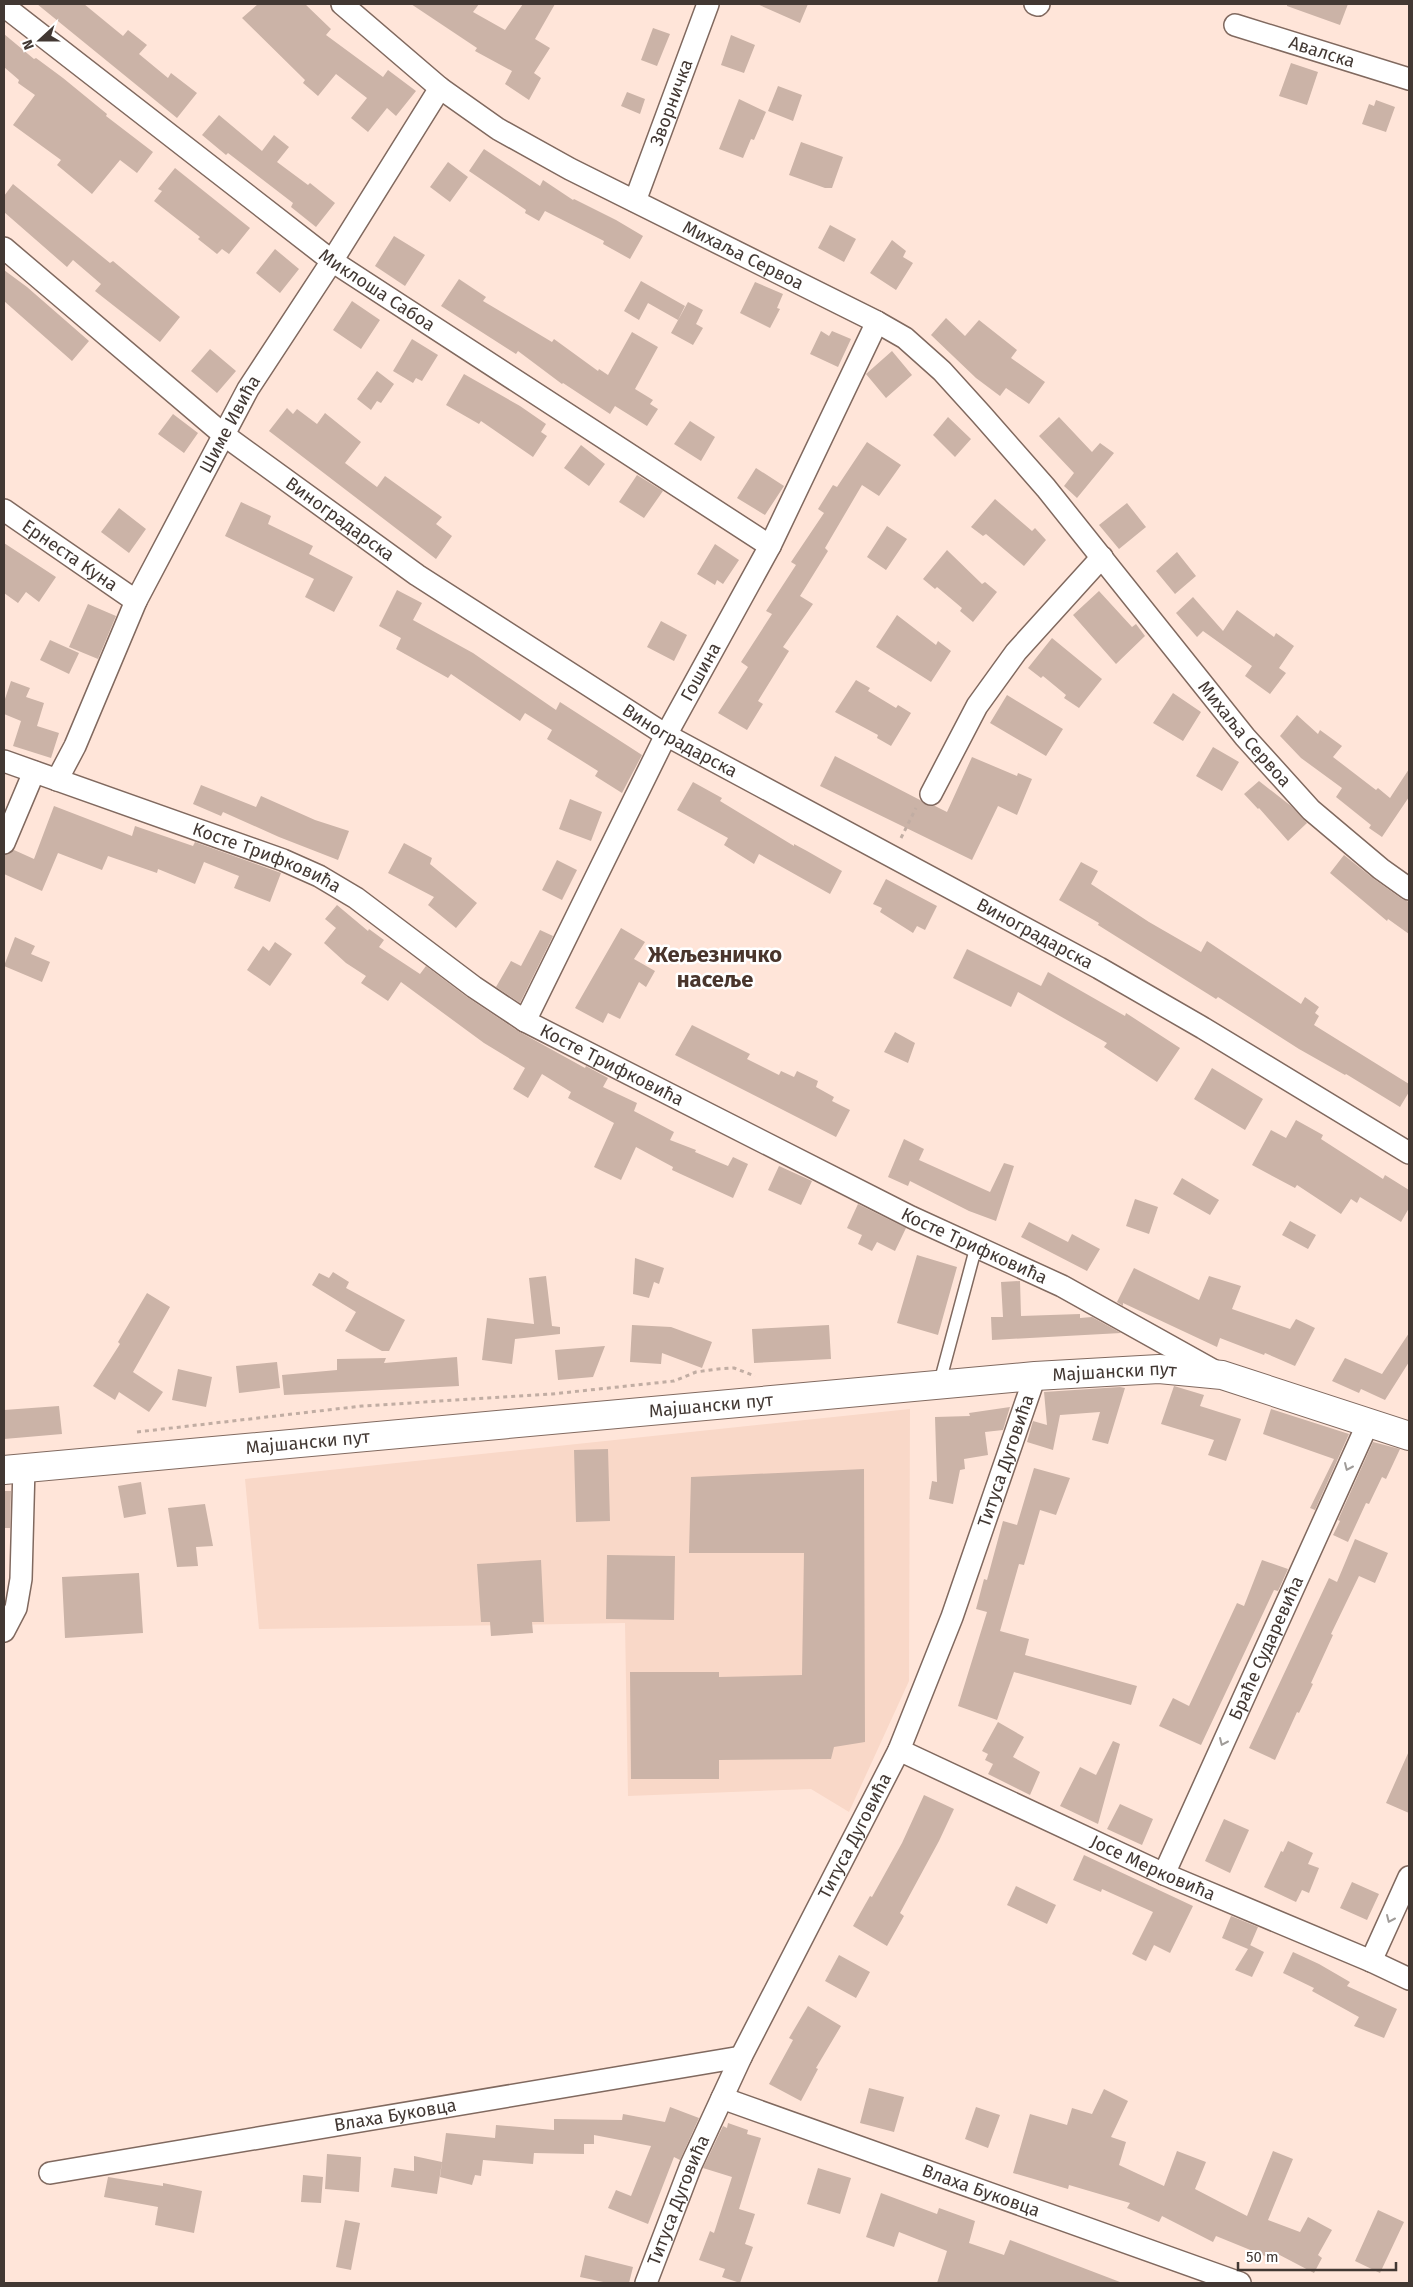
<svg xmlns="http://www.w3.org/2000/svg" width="1413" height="2287" viewBox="0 0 1413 2287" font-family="'Fira Sans',sans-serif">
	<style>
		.built { fill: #f9d8c8 }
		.building { fill: #cbb3a7 }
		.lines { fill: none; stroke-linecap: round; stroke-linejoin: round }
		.service-casing { stroke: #80695f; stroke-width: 14 }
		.minor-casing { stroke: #80695f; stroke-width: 24 }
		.tertiary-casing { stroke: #80695f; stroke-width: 30 }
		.path { stroke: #c1ada3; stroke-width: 3; stroke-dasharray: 4 4; stroke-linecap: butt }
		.service { stroke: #fff; stroke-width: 11 }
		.minor { stroke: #fff; stroke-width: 21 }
		.tertiary { stroke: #fff; stroke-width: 28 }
		.oneway { stroke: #a09c99 }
		.labels { text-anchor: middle; stroke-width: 5; stroke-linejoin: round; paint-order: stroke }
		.street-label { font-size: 18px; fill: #423833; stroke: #fff }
		.district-label { font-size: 22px; font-weight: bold; fill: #49352c; stroke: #fff }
	</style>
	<rect width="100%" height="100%" fill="#ffe5d9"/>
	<path class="built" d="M910,1409L909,1681L849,1812L811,1789L628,1796L625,1623L259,1629L245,1479Z"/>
	<path class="building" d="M37,4H84L123,36L128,30L147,45L139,54L168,78L171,73L197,93L177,118Z
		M258,4H305L331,29L326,35L383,77L388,70L416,91L396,116L387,108L368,132L351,118L367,98L336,74L318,96L303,83L305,80L242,18Z
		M411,4H479L473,12L505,30L523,4H555L535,39L550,48L534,73L541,78L529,100L505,84L512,71L475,51L477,48Z
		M757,4H808L800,23Z
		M1287,4H1348L1340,25L1287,6Z
		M653,28L670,34L657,66L641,60Z
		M4,34L34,59L36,58L63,78L107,114L106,116L153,152L137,173L120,160L92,194L57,165L61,160L13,125L35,95L18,83L19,80L4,67Z
		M731,35L755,45L744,73L721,65Z
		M1291,63L1318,72L1307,105L1279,96Z
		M778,86L802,95L793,121L768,111Z
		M627,92L645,99L640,114L621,106Z
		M739,99L766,112L754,140L751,139L743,158L719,149Z
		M1376,100L1395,107L1386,132L1362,124L1369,104L1374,106Z
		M219,115L262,151L274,135L289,147L277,162L308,185L310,183L335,203L316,227L291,207L293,203L228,153L226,155L202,135Z
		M801,142L843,157L832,188H825L789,175Z
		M484,149L540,186L543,180L573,200L574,199L616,220L643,236L630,259L603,244L604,241L545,211L539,221L525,213L526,210L469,171Z
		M448,162L468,177L450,202L430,187Z
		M175,168L250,228L229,254L222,249L217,254L198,239L200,237L154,201L162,191L158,189Z
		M13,184L110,263L113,261L180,317L160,342L95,291L101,284L73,260L67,267L4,212V196Z
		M830,225L856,239L844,262L818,248Z
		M394,236L425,255L405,286L375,266Z
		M892,240L906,251L903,257L913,263L896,290L870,273Z
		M275,249L299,269L280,293L256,273Z
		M4,270L27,287L89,341L72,361L4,301Z
		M459,279L486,297L483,301L552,342L554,339L598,371L599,369L608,375L632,332L658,347L635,389L653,400L650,404L658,409L647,426L615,406L610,414L563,383L562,384L518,351L516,354L441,306Z
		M641,281L685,306L678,320L648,303L639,320L624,311Z
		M755,282L783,294L777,308L780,309L770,328L740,313Z
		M352,301L380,320L361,349L333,330Z
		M688,302L703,310L696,324L703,328L693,345L671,333Z
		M946,318L965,336L979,320L1017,350L1011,358L1045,382L1029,404L1006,388L1000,396L976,378L931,335Z
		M821,331L829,336L832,331L851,339L838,367L810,354Z
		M412,339L438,355L422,381L416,378L413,383L393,371Z
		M210,349L236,371L217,393L191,371Z
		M892,351L912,375L886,398L866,374Z
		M377,371L394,384L381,403L377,401L371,410L357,399Z
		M464,374L520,406L546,424L541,432L547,436L533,457L481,421L479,424L446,405Z
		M287,408L293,414L297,409L317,424L325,413L361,442L345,463L377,487L385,476L442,517L436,524L452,536L436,559L269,431Z
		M173,414L198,433L184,453L158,434Z
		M948,417L971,439L955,457L933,435Z
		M1059,417L1092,452L1100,443L1114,453L1077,498L1064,486L1074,473L1039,436Z
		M690,421L715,437L701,461L674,444Z
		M867,442L901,465L879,496L862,485L825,548L828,551L800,596L813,604L783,647L789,651L758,701L763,704L747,730L718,713L748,667L741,662L772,614L766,611L796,565L791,562L824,513L818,509L833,485L837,487Z
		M581,445L605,464L589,486L564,468Z
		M756,468L784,486L765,515L737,498Z
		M637,475L663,491L644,518L619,502Z
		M995,499L1032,531L1035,528L1046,540L1024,566L986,534L983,536L971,527Z
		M241,502L271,516L268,524L313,546L309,554L353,577L334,612L305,597L314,579L225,536Z
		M1127,503L1146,527L1119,549L1099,525Z
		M119,508L146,529L129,553L101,532Z
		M887,526L907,539L886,570L867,557Z
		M4,543L56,577L39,602L26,592L18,603L4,593Z
		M715,544L739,560L723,584L717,580L715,585L697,574Z
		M947,550L982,584L985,582L997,592L973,622L960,611L962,608L937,587L935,589L923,579Z
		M1177,552L1196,576L1175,594L1156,571Z
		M397,590L422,603L413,620L473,653L556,710L560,702L642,755L622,793L595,776L598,771L547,739L552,730L525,713L520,721L451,674L448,678L396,649L401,638L379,626Z
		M1099,591L1132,627L1136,624L1145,636L1116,664L1073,615Z
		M1193,597L1223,631L1237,610L1274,637L1276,633L1294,646L1279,668L1286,673L1270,694L1245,676L1252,666L1203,631L1197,637L1176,613Z
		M88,604L116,616L98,659L69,647Z
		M897,615L936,645L938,641L951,651L931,682L876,647Z
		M661,621L687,635L674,661L647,647Z
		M1052,638L1102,679L1079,708L1064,698L1066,695L1043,676L1041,678L1028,668Z
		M50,640L79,653L69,674L40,660Z
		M856,680L870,688L868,691L896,708L898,705L911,713L891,746L877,738L878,735L835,712Z
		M11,681L30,688L26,697L44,703L37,726L59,733L51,758L13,746L21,721L4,714V702Z
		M1173,693L1201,712L1183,741L1153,723Z
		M1007,695L1063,729L1046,756L990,723Z
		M1297,715L1318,734L1320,730L1342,746L1333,757L1376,790L1378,788L1390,798L1409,769V797L1382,837L1369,828L1371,825L1336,797L1342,788L1301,758L1280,736Z
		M1213,747L1239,762L1222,791L1196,776Z
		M835,756L920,800L926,805L935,806L947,812L972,757L1017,776L1018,773L1032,779L1017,815L998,806L972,860L820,786Z
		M1259,781L1291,806L1307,823L1288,841L1259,808L1258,809L1244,794Z
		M693,782L722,798L720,801L794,846V844L807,851L842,871L830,894L759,854L754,864L724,845L728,838L677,810Z
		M201,785L256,807L261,796L315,820L349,831L338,860L279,837L223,812L221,816L193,804Z
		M570,799L602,812L591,841L559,829Z
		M54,806L132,836L135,826L193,846L195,842L281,873L270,902L234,888L239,876L204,862L195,884L158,869L157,873L108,856L102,870L58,853L42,891L4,874V855L14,850L34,859Z
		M404,843L432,858L430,864L477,903L456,928L428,905L434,897L388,873Z
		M1344,855L1374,879L1402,899L1409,902V934L1388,919L1387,921L1330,873Z
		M557,860L577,870L562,900L542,890Z
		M1081,862L1098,871L1091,884L1149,922L1201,952L1207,941L1301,1004L1305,997L1319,1007L1315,1013L1319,1016L1314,1025L1409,1084V1092L1400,1107L1346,1074L1345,1075L1299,1049L1218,997L1216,999L1098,925L1099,923L1059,900Z
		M886,879L937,906L925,930L917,926L913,933L880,912L882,908L873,904Z
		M337,905L368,931L369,929L384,940L379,947L420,974L426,966L467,997L518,1031L585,1068L586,1066L608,1078L603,1087L637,1103L634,1111L674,1132L670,1140L696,1150L695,1152L728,1166L733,1157L748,1164L733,1198L672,1170L673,1167L636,1147L621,1180L594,1167L614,1123L568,1098L571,1092L542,1074L528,1098L513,1089L525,1068L484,1043L401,982L388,1001L361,983L366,976L346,963L324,943L336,928L325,919Z
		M621,928L645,942L634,959L655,971L646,987L639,982L620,1019L608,1013L603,1023L575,1008Z
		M540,930L553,936L520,1003L496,987L511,961L521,966Z
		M15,937L35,946L31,954L50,962L42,982L4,966Z
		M275,942L292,954L270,986L247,970L263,946L269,951Z
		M967,949L1041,986L1048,972L1125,1016L1126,1013L1180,1048L1157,1082L1104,1047L1107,1043L1018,992L1011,1007L953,978Z
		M692,1025L750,1054L747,1059L779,1075L781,1071L794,1077L797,1071L818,1081L816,1087L834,1097L832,1101L850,1110L836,1137L675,1055Z
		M895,1032L915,1043L908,1063L884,1052Z
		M1212,1068L1263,1099L1245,1130L1194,1099Z
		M1296,1120L1323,1135L1321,1139L1383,1179L1385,1175L1409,1190V1208L1401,1222L1360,1197L1357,1203L1351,1199L1341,1214L1297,1185L1295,1188L1252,1165L1271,1130L1286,1138Z
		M904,1139L924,1149L919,1160L990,1192L1004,1163L1014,1166L996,1221L969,1211L910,1181L908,1186L888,1177Z
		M779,1166L812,1181L801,1205L768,1190Z
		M1182,1178L1219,1200L1210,1215L1173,1194Z
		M1135,1199L1158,1207L1149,1234L1126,1226Z
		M858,1204L906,1228L895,1251L877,1242L872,1251L858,1244L862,1235L847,1228Z
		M1290,1221L1316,1235L1308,1249L1282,1235Z
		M1029,1222L1068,1242L1072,1234L1100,1249L1087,1271L1021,1237Z
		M917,1255L957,1267L938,1335L897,1323Z
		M635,1258L664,1268L659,1284L654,1282L649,1298L633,1294Z
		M1134,1268L1199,1300L1209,1276L1241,1286L1232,1309L1290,1329L1296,1319L1315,1328L1295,1366L1265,1353L1264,1355L1220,1338L1217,1347L1123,1303V1306L1117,1302Z
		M333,1272L349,1282L346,1288L405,1320L389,1351H382L345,1331L356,1312L312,1285L319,1273L329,1278Z
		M546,1276L552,1326L560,1327V1334L515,1339L512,1364L482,1360L487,1318L534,1324L529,1278Z
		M1020,1281L1021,1316L1080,1314V1318L1092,1317L1121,1333L992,1340L991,1317H1003L1001,1282Z
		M147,1293L170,1307L133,1372L163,1392L149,1412L119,1392L115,1400L93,1386L120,1344L118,1342Z
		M632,1325L671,1327L712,1342L702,1368L662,1353L661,1364L630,1362Z
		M829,1325L831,1359L754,1363L752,1329Z
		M1409,1333V1362L1385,1400L1361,1389L1359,1393L1332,1381L1345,1358L1382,1374Z
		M605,1346L593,1377L558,1380L555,1350Z
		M457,1357L459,1386L284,1395L282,1375L337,1370V1359L386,1358L384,1363Z
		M277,1362L280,1388L239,1393L236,1366Z
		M178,1369L212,1377L206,1407L172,1400Z
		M1174,1386L1204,1395L1200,1406L1241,1419L1226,1461L1208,1455L1214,1440L1161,1424Z
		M1120,1387L1125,1388L1108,1444L1092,1440L1100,1412L1060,1415L1053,1450L1027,1442L1033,1421L1047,1425L1044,1392Z
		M59,1406L62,1434L4,1439V1410Z
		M1010,1407L1003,1430L985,1432L988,1455L964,1459L965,1469L960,1470L953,1504L929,1499L932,1481L937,1482L935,1417L970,1416L969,1413Z
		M1271,1409L1349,1434L1315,1510L1310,1508L1334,1459L1263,1434Z
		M1373,1442L1400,1449L1386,1479L1382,1477L1369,1504L1366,1503L1348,1542L1333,1535L1340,1521L1338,1520Z
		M608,1449L610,1521L576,1522L574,1450Z
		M1034,1468L1070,1478L1056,1515L1040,1510L1024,1565L1019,1564L1000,1631L1029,1639L1025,1655L1137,1686L1131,1705L1014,1672L997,1720L958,1706L987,1612L976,1609L984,1579L987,1580L1003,1521L1017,1525Z
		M864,1469L865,1742L834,1747L831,1759L719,1760V1779H631L630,1672H719V1677L802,1675L804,1553H689L691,1477Z
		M141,1482L146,1514L124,1518L118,1486Z
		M4,1491H11L10,1528H4Z
		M205,1504L213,1546L196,1547L198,1566L177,1567L168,1508Z
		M1355,1539L1388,1553L1375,1583L1359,1576L1331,1634L1333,1635L1311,1683L1313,1684L1299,1713L1297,1712L1275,1760L1249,1748L1329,1578L1337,1582Z
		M607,1555L675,1556L674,1620L606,1619Z
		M541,1560L544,1622H532L533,1633L491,1636L490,1622H481L477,1564Z
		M1262,1560L1288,1569L1278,1591L1274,1590L1201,1745L1159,1726L1173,1698L1189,1706L1237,1603L1244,1606Z
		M139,1573L143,1633L65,1638L62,1577Z
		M998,1722L1024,1737L1013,1757L1040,1772L1030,1795L988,1774L993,1764L985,1760L988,1754L982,1751Z
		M1113,1741L1120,1744L1098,1824L1060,1806L1080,1767L1096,1775Z
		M1409,1751V1813L1386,1803Z
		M924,1795L954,1809L939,1841L900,1913L904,1916L887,1946L853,1926L870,1896L872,1897L902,1843Z
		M1120,1804L1153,1819L1142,1845L1107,1829Z
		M1224,1819L1249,1830L1230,1873L1205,1861Z
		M1288,1841L1313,1853L1308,1864L1319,1868L1309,1893L1302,1890L1296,1902L1264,1887L1281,1851L1283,1852Z
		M1084,1855L1193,1906L1170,1953L1154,1945L1146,1961L1132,1954L1153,1912L1102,1889L1101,1892L1073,1880Z
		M1352,1882L1379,1894L1367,1920L1340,1908Z
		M1016,1886L1056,1905L1047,1924L1007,1905Z
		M1231,1916L1258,1927L1249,1948L1250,1945L1264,1952L1252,1977L1235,1970L1248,1949L1222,1938Z
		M1293,1952L1319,1964L1350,1982L1347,1986L1397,2009L1384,2038L1354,2026L1359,2017L1312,1991L1314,1988L1283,1973Z
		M839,1955L870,1972L856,1998L825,1981Z
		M808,2006L841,2026L816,2068L818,2069L801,2101L769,2084L793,2040L789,2038Z
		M869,2088L904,2097L894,2132L860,2123Z
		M1104,2089L1128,2101L1111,2137L1126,2142L1119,2165L1164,2186L1177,2151L1206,2162L1195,2189L1247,2216L1273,2151L1293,2159L1268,2220L1300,2232L1308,2217L1332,2230L1318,2255L1322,2258L1314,2273L1272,2251L1270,2258L1216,2236L1213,2242L1162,2216L1159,2222L1127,2208L1130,2203L1069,2185L1068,2189L1013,2173L1030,2114L1067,2125L1072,2108L1092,2114Z
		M670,2107L699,2118L680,2160L674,2157L648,2224L608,2208L616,2190L631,2196L651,2146L594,2135V2144H584V2154L534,2153L533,2164L483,2160L481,2176L475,2175L472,2185L440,2177L446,2133L495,2138L496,2125L554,2130V2119L622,2120L623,2114L665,2122Z
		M976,2107L1000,2115L988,2148L965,2139Z
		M728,2123L748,2130L747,2134L761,2138L739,2209L755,2214L745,2244L753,2247L740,2283L722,2277L725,2269L699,2260L710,2231L714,2233L732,2177L703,2168L723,2126L727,2128Z
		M327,2154L361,2157L359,2192L325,2189Z
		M414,2156L442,2162L437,2194L391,2187L394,2168L414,2171Z
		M818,2168L851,2178L840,2214L807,2204Z
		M303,2175L323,2177L321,2203L301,2202Z
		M108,2177L163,2186V2183L202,2191L194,2233L155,2225L158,2207L104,2197Z
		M881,2193L937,2214L939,2208L975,2221L969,2243L1004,2255L1010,2240L1120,2282V2283H937L947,2251L899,2232L894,2247L866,2237Z
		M1378,2210L1404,2222L1380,2273L1355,2261Z
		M345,2220L360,2223L351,2270L336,2267Z
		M585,2255L633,2267L629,2283H608L580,2277Z"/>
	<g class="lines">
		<defs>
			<path id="service" d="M939,1385L976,1247"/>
			<g id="minor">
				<path id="s1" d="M342,4L440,88L498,129L570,169L877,322L905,338L942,371L981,414L1046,488L1245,737L1311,810L1381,869L1409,889"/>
				<path d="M1035,4L1038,5L1039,4"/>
				<path id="s2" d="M4,6L332,261L770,546"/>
				<path id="s3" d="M1235,25L1409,79"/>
				<path id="s4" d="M635,201L708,4"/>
				<path id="s5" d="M4,248L224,435L417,575L666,735L1099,968L1203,1028L1409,1153"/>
				<path id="s6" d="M4,510L136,601"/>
				<path id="s7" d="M4,761L283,860L319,876L356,898L474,987L525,1021L911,1217L1062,1286L1218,1373"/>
				<path id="s8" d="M57,780L75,746L136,601L248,389L332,261L440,88"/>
				<path d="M931,794L977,706L1016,652L1102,557"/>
				<path d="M4,843L34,772"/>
				<path id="s9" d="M525,1021L666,735L770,546L877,322"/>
				<path d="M4,1631L16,1608L21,1579L24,1467"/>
				<path id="s10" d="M899,1750L1164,1874L1371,1961L1409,1979"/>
				<path id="s11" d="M1164,1874L1368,1423"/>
				<path d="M1371,1961L1409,1877"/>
				<path id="s12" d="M722,2098L1240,2283"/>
				<path id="s13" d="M50,2173L741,2057"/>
				<path id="s14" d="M646,2283L691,2165L741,2057L899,1750L952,1617L1035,1376"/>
			</g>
			<g id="tertiary">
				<path id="s15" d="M4,1470L1035,1376L1159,1369L1222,1375L1409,1436"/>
			</g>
		</defs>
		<use href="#service" class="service-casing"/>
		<use href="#minor" class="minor-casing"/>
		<use href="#tertiary" class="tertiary-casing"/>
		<path class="path" d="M901,838L916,808
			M137,1432L362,1406L552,1394L674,1381L696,1372L718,1369L734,1368L755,1376"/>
		<use href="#service" class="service"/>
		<use href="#minor" class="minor"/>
		<use href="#tertiary" class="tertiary"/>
	</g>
	<defs><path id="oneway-chevron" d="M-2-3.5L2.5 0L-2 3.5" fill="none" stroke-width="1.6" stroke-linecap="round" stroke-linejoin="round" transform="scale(1.25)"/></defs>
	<g class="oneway">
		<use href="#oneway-chevron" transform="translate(1348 1467) rotate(114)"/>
		<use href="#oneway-chevron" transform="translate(1223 1742) rotate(114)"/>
		<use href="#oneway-chevron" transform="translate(1390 1919) rotate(114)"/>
	</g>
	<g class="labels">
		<g class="street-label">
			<text dy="6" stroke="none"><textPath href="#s3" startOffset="91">Авалска</textPath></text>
			<text dy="6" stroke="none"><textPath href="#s4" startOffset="105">Зворничка</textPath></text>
			<text dy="6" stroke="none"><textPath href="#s1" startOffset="476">Михаља Сервоа</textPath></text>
			<text dy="6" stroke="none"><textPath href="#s2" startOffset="469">Миклоша Сабоа</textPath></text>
			<text dy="6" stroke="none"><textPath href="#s8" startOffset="396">Шиме Ивића</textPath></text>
			<text dy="6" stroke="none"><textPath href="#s5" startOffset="432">Виноградарска</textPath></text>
			<text dy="6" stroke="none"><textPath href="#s6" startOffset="80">Ернеста Куна</textPath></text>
			<text dy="6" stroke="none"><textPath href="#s9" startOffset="391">Гошина</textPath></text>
			<text dy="6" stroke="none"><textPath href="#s1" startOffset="1180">Михаља Сервоа</textPath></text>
			<text dy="6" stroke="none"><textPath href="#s5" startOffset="838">Виноградарска</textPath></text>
			<text dy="6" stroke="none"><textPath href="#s7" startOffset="280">Косте Трифковића</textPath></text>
			<text dy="6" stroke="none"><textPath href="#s5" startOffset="1242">Виноградарска</textPath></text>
			<text dy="6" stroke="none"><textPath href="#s7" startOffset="685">Косте Трифковића</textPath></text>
			<text dy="6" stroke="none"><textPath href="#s7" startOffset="1090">Косте Трифковића</textPath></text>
			<text dy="6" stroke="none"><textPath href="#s15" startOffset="1115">Мајшански пут</textPath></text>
			<text dy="6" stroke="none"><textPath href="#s15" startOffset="710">Мајшански пут</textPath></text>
			<text dy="6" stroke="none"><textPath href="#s15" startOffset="305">Мајшански пут</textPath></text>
			<text dy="6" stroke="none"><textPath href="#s14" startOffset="899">Титуса Дуговића</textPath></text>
			<text dy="6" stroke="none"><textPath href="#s11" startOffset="248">Браће Сударевића</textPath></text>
			<text dy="6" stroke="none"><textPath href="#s14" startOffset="494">Титуса Дуговића</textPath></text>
			<text dy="6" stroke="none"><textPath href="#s10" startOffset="280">Јосе Мерковића</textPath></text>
			<text dy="6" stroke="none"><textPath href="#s13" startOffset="350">Влаха Буковца</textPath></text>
			<text dy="6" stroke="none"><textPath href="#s12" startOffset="275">Влаха Буковца</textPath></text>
			<text dy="6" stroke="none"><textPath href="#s14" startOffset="89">Титуса Дуговића</textPath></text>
		</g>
		<g class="district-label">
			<text x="715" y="962">Жељезничко<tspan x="715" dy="25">насеље</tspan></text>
		</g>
	</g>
	<rect width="1413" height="2287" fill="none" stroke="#423833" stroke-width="10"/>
	<g transform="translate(40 40) rotate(249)" stroke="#ffffff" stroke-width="4" paint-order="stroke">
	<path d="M0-4L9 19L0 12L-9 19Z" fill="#423833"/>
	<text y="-8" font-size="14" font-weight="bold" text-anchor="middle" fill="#423833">N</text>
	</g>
	<path d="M1238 2262v8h158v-8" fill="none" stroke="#423833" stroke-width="2.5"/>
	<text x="1246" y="2262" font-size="15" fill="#423833" stroke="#ffffff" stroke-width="4" paint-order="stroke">50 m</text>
</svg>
